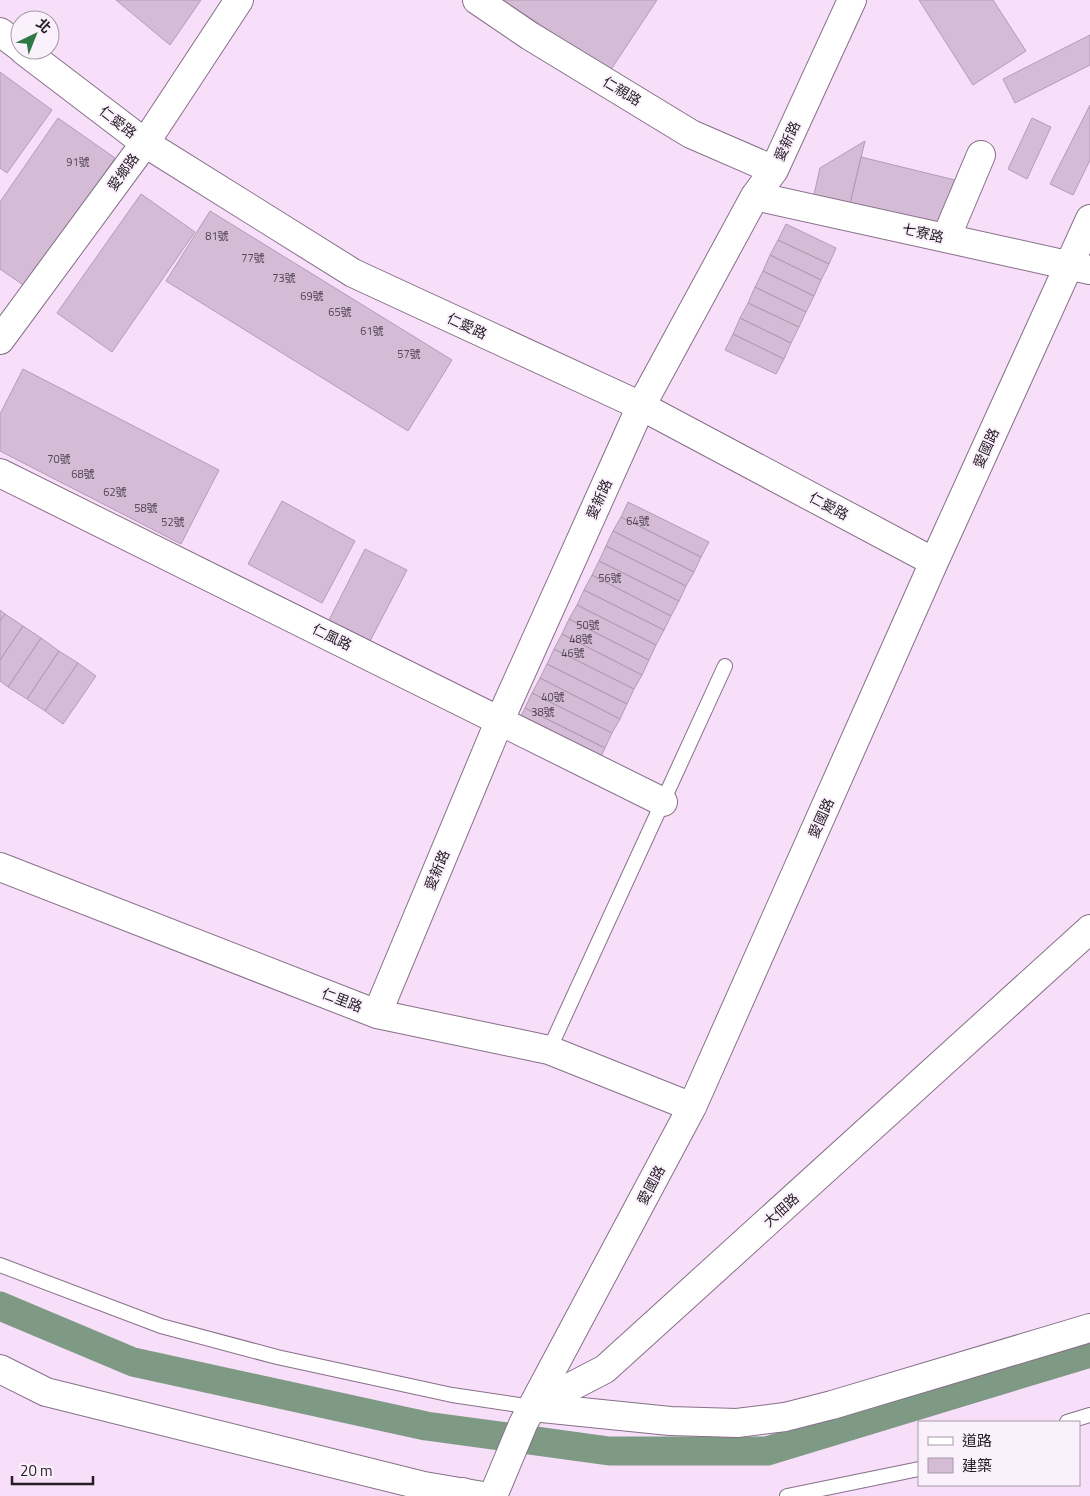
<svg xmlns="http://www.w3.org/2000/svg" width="1090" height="1496" viewBox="0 0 1090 1496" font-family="'Titillium Web','Noto Sans TC',sans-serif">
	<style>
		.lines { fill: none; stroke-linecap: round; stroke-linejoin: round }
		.canal { stroke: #7e9a84; stroke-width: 29 }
		.building { fill: #d4bcd6; stroke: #b39cb5 }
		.service-casing { stroke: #867088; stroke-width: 16 }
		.minor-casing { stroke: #867088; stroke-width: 30 }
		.tertiary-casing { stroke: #867088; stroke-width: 30 }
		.service { stroke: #fff; stroke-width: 14 }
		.minor { stroke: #fff; stroke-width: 28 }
		.tertiary { stroke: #fff; stroke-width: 28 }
		.labels { text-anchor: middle; stroke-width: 4; stroke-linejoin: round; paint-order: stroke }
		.number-label { font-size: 11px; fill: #514452 }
		.street-label { font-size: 14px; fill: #251c26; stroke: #fbf1fc }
	</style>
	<rect width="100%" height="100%" fill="#f7def9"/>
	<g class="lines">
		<path class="canal" d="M0,1306L133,1362L426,1426L609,1451H767L1090,1353"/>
	</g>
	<path class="building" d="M116,0H201L170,45Z
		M503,0H657L610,71Z
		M919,0H993L1026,51L973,85Z
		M1090,35V65L1015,103L1003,79Z
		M0,72L52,110L7,173L0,168Z
		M1090,105V160L1073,195L1050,184Z
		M58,118L115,158L26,287L0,269V202Z
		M1032,118L1051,127L1027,179L1008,169Z
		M865,141L849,208L813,199L820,168Z
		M861,157L955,180L943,231L849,208Z
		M141,194L195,232L112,352L57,313Z
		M210,211L452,360L408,431L166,281Z
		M786,224L836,248L829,264L778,240Z
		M778,240L829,264L821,280L770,255Z
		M770,255L821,280L814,296L763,271Z
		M763,271L814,296L806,312L755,287Z
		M755,287L806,312L799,327L748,303Z
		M748,303L799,327L791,343L740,318Z
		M740,318L791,343L784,359L733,334Z
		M733,334L784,359L776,374L725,350Z
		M23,369L219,470L181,544L0,451V414Z
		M282,501L355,541L322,603L248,564Z
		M628,502L709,542L701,557L621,517Z
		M621,517L701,557L694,572L613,531Z
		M613,531L694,572L686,586L606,546Z
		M606,546L686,586L679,601L599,561Z
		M365,549L407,570L369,643L328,622Z
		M599,561L679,601L671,616L592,575Z
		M592,575L671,616L664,630L584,590Z
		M584,590L664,630L656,645L577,605Z
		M577,605L656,645L649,660L569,619Z
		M0,610L5,614L0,621Z
		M5,614L23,626L0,660V621Z
		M569,619L649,660L642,675L562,634Z
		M23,626L41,638L8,687L0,681V660Z
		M562,634L642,675L634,689L554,649Z
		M41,638L59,651L27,699L8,687Z
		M554,649L634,689L627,704L547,664Z
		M59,651L78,663L45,711L27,699Z
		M78,663L96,676L63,724L45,711Z
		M547,664L627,704L620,719L540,678Z
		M540,678L620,719L612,733L532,693Z
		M532,693L612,733L605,748L525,708Z
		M525,708L605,748L598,763L518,722Z"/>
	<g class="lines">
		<defs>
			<path id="service" d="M549,1050L725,666
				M0,1265L161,1326L277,1357L452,1395L532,1407
				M1067,1422L1090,1415
				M787,1496L919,1469"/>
			<path id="minor" d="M477,0L530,36L691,134L774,170
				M0,32L20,47
				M23,50L145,143L353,273L641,406L934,562
				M755,196L1090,270
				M1090,219L934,562L692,1107L532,1407L670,1421L737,1423L785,1417L832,1405L1090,1328
				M946,238L981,155
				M0,340L145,143L239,0
				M0,473L663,802
				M0,867L377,1014L549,1050L692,1107
				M377,1014L499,722L641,406L755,196L774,170L852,0
				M0,1369L46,1392L424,1486L483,1496"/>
			<path id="tertiary" d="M460,1496L463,1492
				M493,1496L523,1424L532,1407L605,1369L1090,929"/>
		</defs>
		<use href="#service" class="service-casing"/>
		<use href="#minor" class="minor-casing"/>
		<use href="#tertiary" class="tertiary-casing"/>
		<use href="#service" class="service"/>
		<use href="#minor" class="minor"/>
		<use href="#tertiary" class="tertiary"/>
	</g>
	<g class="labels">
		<g class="number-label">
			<text x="78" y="166">91號</text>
			<text x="217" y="240">81號</text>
			<text x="253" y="262">77號</text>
			<text x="284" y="282">73號</text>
			<text x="312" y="300">69號</text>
			<text x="340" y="316">65號</text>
			<text x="372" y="335">61號</text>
			<text x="409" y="358">57號</text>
			<text x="59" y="463">70號</text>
			<text x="83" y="478">68號</text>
			<text x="115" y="496">62號</text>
			<text x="146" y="512">58號</text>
			<text x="638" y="525">64號</text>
			<text x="173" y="526">52號</text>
			<text x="610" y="582">56號</text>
			<text x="588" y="629">50號</text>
			<text x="581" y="643">48號</text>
			<text x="573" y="657">46號</text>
			<text x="553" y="701">40號</text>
			<text x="543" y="716">38號</text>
		</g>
		<g class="street-label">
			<text transform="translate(622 91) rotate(31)" y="5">仁親路</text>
			<text transform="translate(118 122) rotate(38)" y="5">仁愛路</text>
			<text transform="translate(787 141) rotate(-65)" y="5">愛新路</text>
			<text transform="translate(123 172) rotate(-54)" y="5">愛鄉路</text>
			<text transform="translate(923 233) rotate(13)" y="5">七寮路</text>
			<text transform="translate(467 326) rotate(25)" y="5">仁愛路</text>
			<text transform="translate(986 448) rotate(-66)" y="5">愛國路</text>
			<text transform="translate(599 499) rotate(-66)" y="5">愛新路</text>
			<text transform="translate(829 506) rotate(28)" y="5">仁愛路</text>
			<text transform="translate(332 637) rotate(26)" y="5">仁風路</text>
			<text transform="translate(821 818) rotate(-66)" y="5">愛國路</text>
			<text transform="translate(437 870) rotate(-67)" y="5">愛新路</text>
			<text transform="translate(342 1000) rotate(21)" y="5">仁里路</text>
			<text transform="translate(651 1185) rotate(-62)" y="5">愛國路</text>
			<text transform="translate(781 1210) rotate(-42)" y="5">大佃路</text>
		</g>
	</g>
	<rect x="918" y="1421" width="162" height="65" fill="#fbf1fc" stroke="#a59ca6"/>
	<rect x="928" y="1437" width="25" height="8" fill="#ffffff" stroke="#a59ca6"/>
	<text x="962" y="1446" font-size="15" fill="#251c26">道路</text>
	<rect x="928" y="1458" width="25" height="15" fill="#d4bcd6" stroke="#a59ca6"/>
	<text x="962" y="1471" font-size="15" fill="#251c26">建築</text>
	<g transform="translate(35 35) rotate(43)"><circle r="24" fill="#fbf1fc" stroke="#a59ca6"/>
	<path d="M0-4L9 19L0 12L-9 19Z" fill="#2e7846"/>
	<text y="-8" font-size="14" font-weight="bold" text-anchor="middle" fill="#251c26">北</text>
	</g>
	<path d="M12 1476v8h81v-8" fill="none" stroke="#251c26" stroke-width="2.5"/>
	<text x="20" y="1476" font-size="15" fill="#251c26" stroke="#fbf1fc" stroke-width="4" paint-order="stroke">20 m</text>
</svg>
